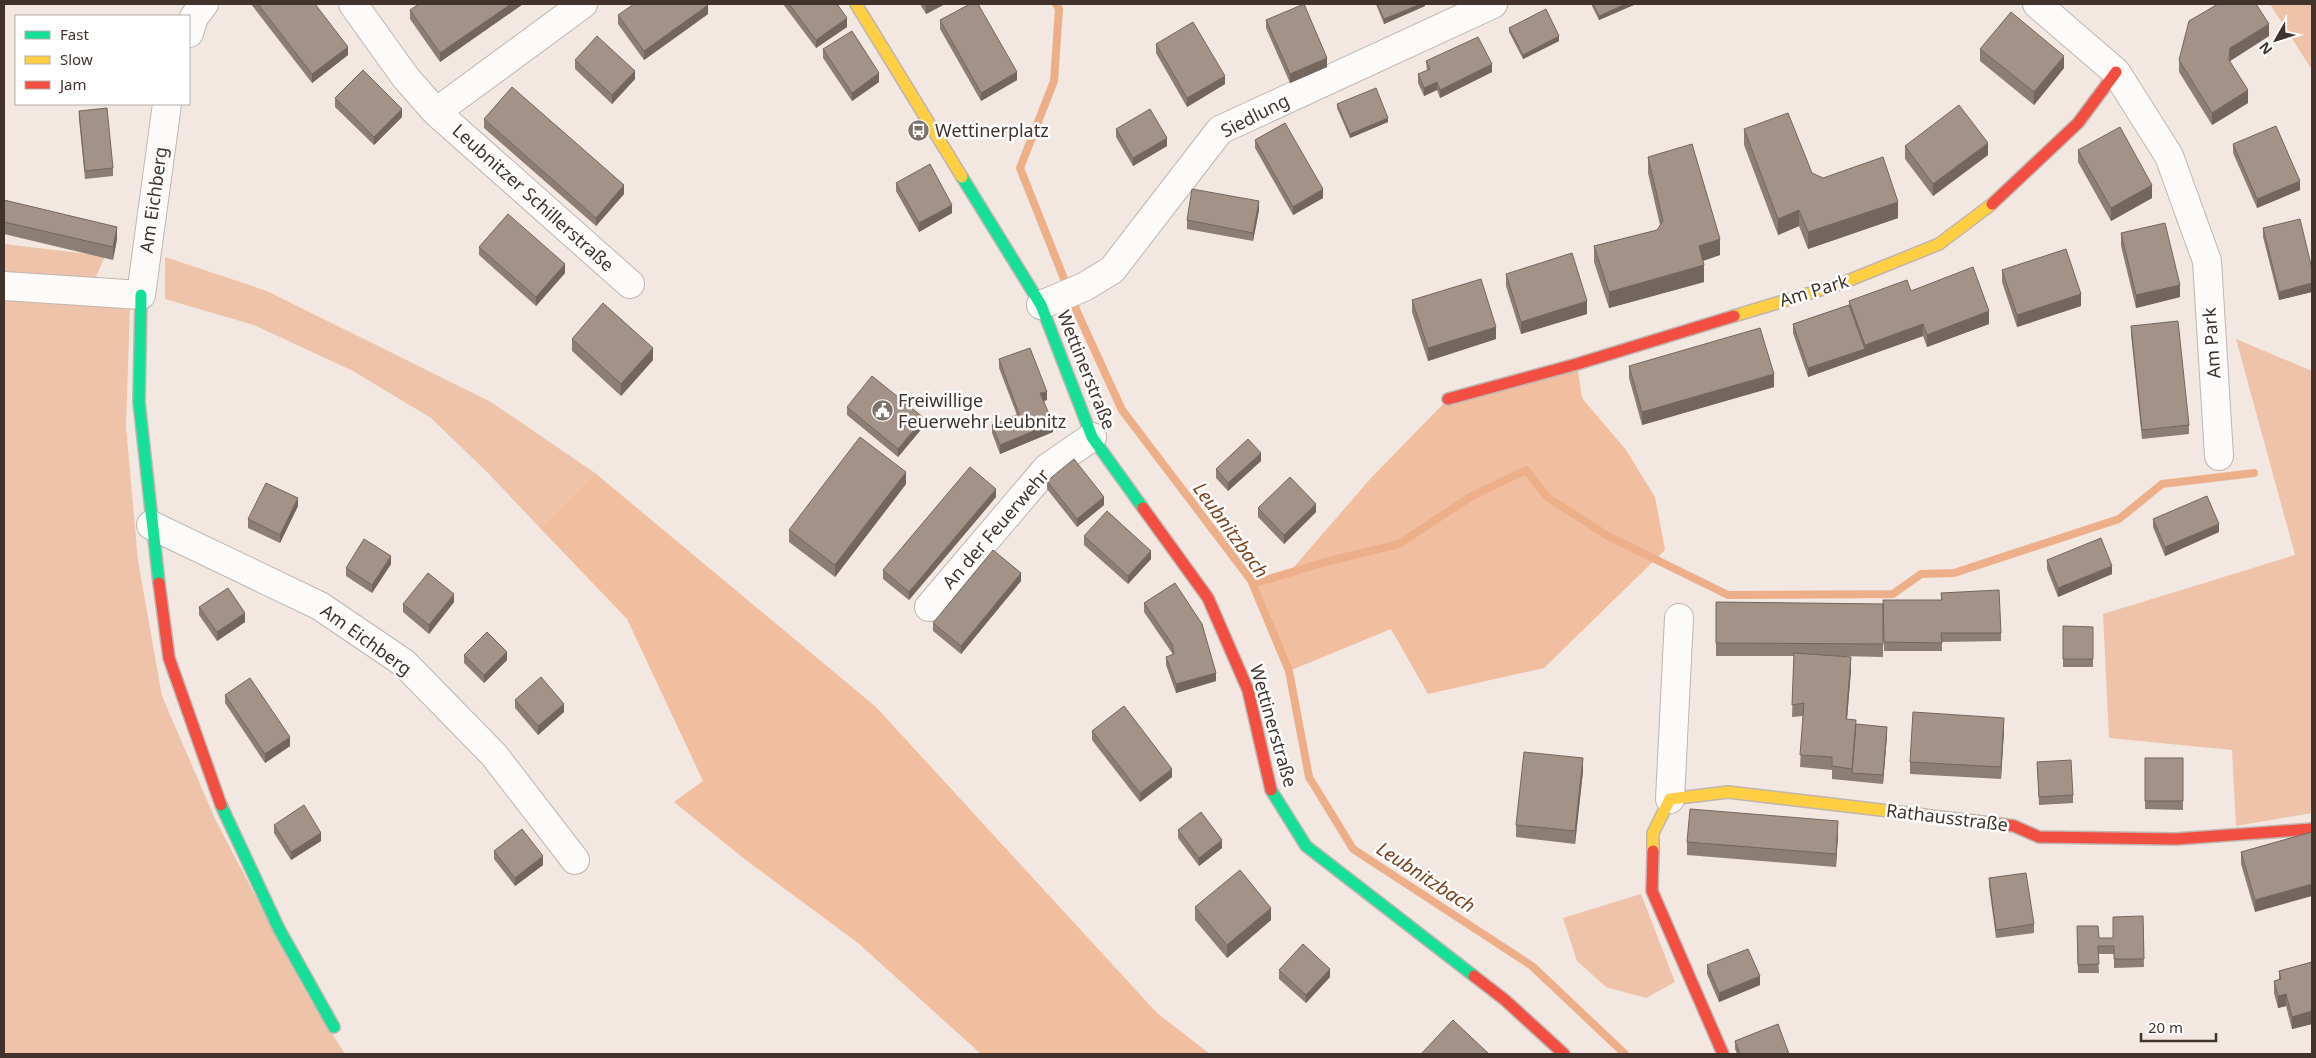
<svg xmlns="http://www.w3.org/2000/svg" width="2316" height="1058" viewBox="0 0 2316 1058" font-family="'Noto Sans',sans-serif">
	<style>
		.green { fill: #eec3aa }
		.forest { fill: #f2bea0 }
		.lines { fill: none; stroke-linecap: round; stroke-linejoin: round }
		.stream { stroke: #edaf8a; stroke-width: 8 }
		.street-casing { stroke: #c0b5af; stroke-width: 30 }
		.fast-casing { stroke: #c0b5af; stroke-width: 14 }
		.slow-casing { stroke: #c0b5af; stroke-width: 14 }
		.jam-casing { stroke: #c0b5af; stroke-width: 14 }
		.street { stroke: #fdfbfa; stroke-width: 28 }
		.fast { stroke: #16e098; stroke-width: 11 }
		.slow { stroke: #ffcf43; stroke-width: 11 }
		.jam { stroke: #f24e42; stroke-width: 11 }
		.wall { fill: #8c7e74 }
		.shaded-wall { fill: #72665e }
		.building { fill: #a39287; stroke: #72665e }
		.labels { text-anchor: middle; stroke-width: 5; stroke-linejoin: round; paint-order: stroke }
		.street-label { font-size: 18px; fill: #41332b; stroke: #fff }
		.poi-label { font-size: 18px; fill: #41332b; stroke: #fff; text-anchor: start }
		.water-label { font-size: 19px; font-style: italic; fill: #7b431f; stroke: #fff }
	</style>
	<rect width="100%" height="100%" fill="#f3e7e1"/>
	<path class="green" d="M2270,4H2312V70Z
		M4,244L105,256L94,281L4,274Z
		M165,257L267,291L491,402L595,473L540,528L488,473L431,418L353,371L254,325L165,299Z
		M4,297L130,306L126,426L138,561L162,696L216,821L307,994L345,1054H4Z
		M2236,339L2312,371V813L2236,826L2232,750L2109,738L2103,614L2295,555Z
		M1641,894L1675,982L1646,998L1606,987L1577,961L1563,918Z"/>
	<path class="forest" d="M1577,364L1582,398L1626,450L1655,497L1665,550L1544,668L1428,694L1391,629L1289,671L1251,580L1293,568L1371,478L1448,399Z
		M595,473L876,707L1157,1013L1210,1054H981L858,943L747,861L674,802L703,781L627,619L540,528Z"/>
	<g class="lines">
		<path class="stream" d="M1056,4L1059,9L1054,81L1020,168L1078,314L1122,410L1251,580L1289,671L1309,777L1353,849L1532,966L1625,1054
			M1253,584L1325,562L1399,544L1472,496L1526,470L1547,497L1608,536L1728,595L1893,594L1921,574L1954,573L2119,519L2162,484L2254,473"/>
		<defs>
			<path id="street" d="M353,4L406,78L436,112L583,4
				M2037,4L2116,72L2169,156L2207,261L2219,456
				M189,33L194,17L204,4
				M436,112L630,284
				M4,286L141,295L167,104
				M1041,305L1084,287L1112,270L1220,130L1493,4
				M151,525L320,606L404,663L494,755L575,860
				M929,607L1047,468L1092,437
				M1670,799L1679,618"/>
			<path id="fast" d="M962,177L1041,305L1092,437L1143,508
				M141,295L139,402L159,583
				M1271,790L1306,846L1474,976
				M221,805L279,929L334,1027"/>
			<path id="slow" d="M856,4L962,177
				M1734,316L1840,284L1939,244L1992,204
				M1653,851V833L1670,799L1728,792L2000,824"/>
			<path id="jam" d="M1992,204L2078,123L2116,72
				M1448,399L1577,364L1734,316
				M1143,508L1208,598L1248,690L1271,790
				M159,583L169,658L221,805
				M2000,824L2014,826L2039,837L2176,839L2312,829
				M1653,851L1652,891L1723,1054
				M1474,976L1505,1000L1564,1054"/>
		</defs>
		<use href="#street" class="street-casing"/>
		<use href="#fast" class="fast-casing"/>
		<use href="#slow" class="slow-casing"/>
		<use href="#jam" class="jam-casing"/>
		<use href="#street" class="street"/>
		<use href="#fast" class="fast"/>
		<use href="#slow" class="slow"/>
		<use href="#jam" class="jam"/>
	</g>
	<path class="wall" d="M251,4H315L348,55L312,83Z
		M523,4L440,62L410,19V10Z
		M783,4H837L847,27L816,48Z
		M920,4H945L926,14Z
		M1376,4H1425V6L1384,24Z
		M1591,4H1636L1599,20Z
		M708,14L644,60L618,24V15Z
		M940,20L1017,80L981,101L940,29Z
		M1266,20L1327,67L1290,83L1266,28Z
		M1509,28L1559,41L1523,59L1509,32Z
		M2269,36L2230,61L2248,103L2212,125L2179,72V60Z
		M1156,44L1225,84L1187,107L1156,53Z
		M823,49L879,82L852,101L823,58Z
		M1980,49L2064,68L2034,105L1980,61Z
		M575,60L635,79L612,104L575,69Z
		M1426,61L1492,72L1440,98L1437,90L1424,96L1418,83V74L1427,71Z
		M335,98L402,117L374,145L335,107Z
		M1337,104L1388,122L1350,138L1337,108Z
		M79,111L113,168V176L85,179L79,119Z
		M484,119L624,194L596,226L484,128Z
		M1116,129L1167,146L1133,166L1116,137Z
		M1744,129L1812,173L1898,218L1808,249L1799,226L1778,235L1744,145Z
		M1255,140L1323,198L1293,215L1255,148Z
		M2233,144L2300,190L2257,208L2233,153Z
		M1905,146L1988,155L1933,196L1905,159Z
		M2078,150L2152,198L2111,221L2078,162Z
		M1648,157L1720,255L1703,261L1704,282L1609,308L1594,262V246L1657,230L1660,225L1648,173Z
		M896,183L952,213L919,232L896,191Z
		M4,200L117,239L113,260L4,234Z
		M1259,210L1253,241L1187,229V220Z
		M2263,228L2312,269V292L2279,300L2263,237Z
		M2121,233L2180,297L2136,308L2121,246Z
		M479,247L565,273L536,306L479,255Z
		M2002,270L2081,306L2017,327L2002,282Z
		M1506,274L1587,314L1521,334L1506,286Z
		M1911,291L1989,324L1927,347L1923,336L1808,377L1793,333V324L1849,305V301Z
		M1412,300L1496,339L1428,361L1412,312Z
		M2131,326L2189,425V434L2142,439L2131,334Z
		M572,339L653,360L621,396L572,351Z
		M999,359L1047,400L1044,401L1053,432L1000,454L992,433V425L1017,415L999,368Z
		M1629,366L1774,387L1642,425L1629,378Z
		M847,407L924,426L898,457L847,415Z
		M1261,461L1228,491L1216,478V469Z
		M1047,481L1104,505L1077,527L1047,489Z
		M906,484L835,577L789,542V530Z
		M996,497L909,600L883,579V570Z
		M298,506L280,543L248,528V519Z
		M1258,508L1316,512L1284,544L1258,517Z
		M2153,519L2219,532L2165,556L2153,527Z
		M1084,536L1151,559L1128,584L1084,545Z
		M2047,560L2112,574L2058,597L2047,569Z
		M391,564L372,593L346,576V568Z
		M1021,581L961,654L933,631V623Z
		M1941,593L2001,633V641L1942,642V651H1884L1883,624V657L1839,656L1851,670L1847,719L1856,724L1887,735L1883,784L1832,779V770L1800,767L1803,716L1792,717L1794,656H1716V602L1883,604L1941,600Z
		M454,602L429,634L403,612V604Z
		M1144,603L1216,681L1176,693L1166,665V657L1173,655L1172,653L1144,612Z
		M199,607L245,622L217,641L199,615Z
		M2063,626L2093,627V667H2063Z
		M464,655L507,660L484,683L464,663Z
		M225,695L290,746L265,763L225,703Z
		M515,700L564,712L538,735L515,708Z
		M2004,730L2001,779L1910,774V762Z
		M1092,731L1172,777L1140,802L1092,740Z
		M2145,758H2183V810L2145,809Z
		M2037,762L2073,795V803L2039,805Z
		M1583,771L1575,844L1516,837V825Z
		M274,825L321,841L291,860L274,833Z
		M1178,830L1222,848L1199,866L1178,838Z
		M2312,832L2255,912L2241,864V852Z
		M1838,834L1836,867L1687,855V842Z
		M494,851L543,865L515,886L494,859Z
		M1989,878L2034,924V933L1996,938L1989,886Z
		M1195,907L1271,920L1227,958L1195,920Z
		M2143,916L2144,967L2114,968V954H2098L2099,973H2078L2077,926L2099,938H2113Z
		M2312,962V1024L2292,1029L2286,1006L2278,1008L2274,993V981L2279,979V971Z
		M1707,965L1760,985L1719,1002L1707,974Z
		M1279,970L1330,977L1306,1003L1279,979Z
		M1735,1041L1789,1054H1737L1735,1049Z"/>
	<path class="shaded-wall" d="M511,4H523L440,62V53Z
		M926,4H945L926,14Z
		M1421,4H1425V6L1384,24V19Z
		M1626,4H1636L1599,20V16Z
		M708,5V14L644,60V51Z
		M847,18V27L816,48V40Z
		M2269,24V36L2230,61L2229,73L2230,48Z
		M1559,36V41L1523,59V55Z
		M348,47V55L312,83V74Z
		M2064,56V68L2034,105V92Z
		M1327,58V67L1290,83V74Z
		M1492,64V72L1440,98V90Z
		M635,71V79L612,104V95Z
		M1017,72V80L981,101V93Z
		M879,73V82L852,101V93Z
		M1225,76V84L1187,107V98Z
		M1437,82V90L1424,96V88Z
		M2248,90V103L2212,125V113Z
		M402,109V117L374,145V137Z
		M1388,118V122L1350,138V134Z
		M1167,138V146L1133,166V158Z
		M1988,143V155L1933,196V184Z
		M2300,181V190L2257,208V199Z
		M624,185V194L596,226V218Z
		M2152,185V198L2111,221V208Z
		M1323,189V198L1293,215V207Z
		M1259,201V210L1253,241V233Z
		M1898,202V218L1808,249V232Z
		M952,205V213L919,232V223Z
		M1799,210V226L1778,235V219Z
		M117,227V239L113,260V247Z
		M1720,239V255L1699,262V246Z
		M565,264V273L536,306V297Z
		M1704,265V282L1609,308V292Z
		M2312,283V292L2279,300V292Z
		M2180,285V297L2136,308V295Z
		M2081,294V306L2017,327V315Z
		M1587,301V314L1521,334V322Z
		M1989,311V324L1927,347V335Z
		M1923,324V336L1808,377V368L1865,349V345Z
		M1496,327V339L1428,361V348Z
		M653,348V360L621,396V384Z
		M1774,374V387L1642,425V412Z
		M1047,392V400L1040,402V393Z
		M924,418V426L898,457V449Z
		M1053,423V432L1000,454V445Z
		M1261,453V461L1228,491V483Z
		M906,472V484L835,577V565Z
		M996,489V497L909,600V592Z
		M1104,497V505L1077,527V519Z
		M298,498V506L280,543V535Z
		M1316,504V512L1284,544V535Z
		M2219,524V532L2165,556V547Z
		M1151,551V559L1128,584V576Z
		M391,556V564L372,593V585Z
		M2112,566V574L2058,597V588Z
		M1021,573V581L961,654V646Z
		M454,594V602L429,634V625Z
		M245,613V622L217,641V632Z
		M507,652V660L484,683V675Z
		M1851,657V670L1846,731V719Z
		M1216,673V681L1176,693V684Z
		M564,704V712L538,735V726Z
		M2004,718V730L2001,779V767Z
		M1887,727V735L1883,784V775Z
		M290,737V746L265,763V754Z
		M1583,758V771L1575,844V831Z
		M1172,769V777L1140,802V793Z
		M1838,821V834L1836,867V854Z
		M321,833V841L291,860V852Z
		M1222,840V848L1199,866V858Z
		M543,856V865L515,886V878Z
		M2312,884V896L2255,912V900Z
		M1271,908V920L1227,958V945Z
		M1330,969V977L1306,1003V995Z
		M1760,976V985L1719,1002V993Z
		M2286,994V1006L2278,1008V996Z
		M2312,1011V1024L2292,1029V1017Z"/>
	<path class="building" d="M258,4H315L348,47L312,74Z
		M419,4H511L440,53L410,10Z
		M634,4H707L708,5L644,51L618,15Z
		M789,4H837L847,18L816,40Z
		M970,4H978L1017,72L981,93L940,20Z
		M1304,4L1327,58L1290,74L1266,20Z
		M1377,4H1421L1384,19Z
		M1593,4H1626L1599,16Z
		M2218,4H2256L2269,24L2230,48L2229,60L2248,90L2212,113L2179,60L2189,21Z
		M1546,9L1559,36L1523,55L1509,28Z
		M2011,12L2064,56L2034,92L1980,49Z
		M1193,22L1225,76L1187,98L1156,44Z
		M852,31L879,73L852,93L823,49Z
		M597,36L635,71L612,95L575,60Z
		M1478,37L1492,64L1440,90L1437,82L1424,88L1418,74L1430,69L1426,61Z
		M363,70L402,109L374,137L335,98Z
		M512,87L624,185L596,218L484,119Z
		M1376,88L1388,118L1350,134L1337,104Z
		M1959,105L1988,143L1933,184L1905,146Z
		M107,108L113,168L85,171L79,111Z
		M1150,109L1167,138L1133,158L1116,129Z
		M1788,113L1812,173L1823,178L1883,157L1898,202L1808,232L1799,210L1778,219L1744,129Z
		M1285,123L1323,189L1293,207L1255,140Z
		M2276,126L2300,181L2257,199L2233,144Z
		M2120,127L2152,185L2111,208L2078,150Z
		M1692,144L1720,239L1699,246L1704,265L1609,292L1594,246L1657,230L1663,221L1648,157Z
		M930,164L952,205L919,223L896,183Z
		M1192,189L1259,201L1253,233L1187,220Z
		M4,200L117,227L113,247L4,222Z
		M508,214L565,264L536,297L479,247Z
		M2300,219L2312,269V283L2279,292L2263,228Z
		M2165,223L2180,285L2136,295L2121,233Z
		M2066,249L2081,294L2017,315L2002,270Z
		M1572,253L1587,301L1521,322L1506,274Z
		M1973,267L1989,311L1927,335L1923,324L1865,345L1849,301L1907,280L1911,291Z
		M1481,279L1496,327L1428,348L1412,300Z
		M603,303L653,348L621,384L572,339Z
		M1849,305L1865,349L1808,368L1793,324Z
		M2178,321L2189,425L2142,430L2131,326Z
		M1760,328L1774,374L1642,412L1629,366Z
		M1030,348L1047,392L1040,393L1053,423L1000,445L992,425L1019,414L999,359Z
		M872,376L924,418L898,449L847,407Z
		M860,437L906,472L835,565L789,530Z
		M1248,439L1261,453L1228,483L1216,469Z
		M1074,459L1104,497L1077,519L1047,481Z
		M970,467L996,489L909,592L883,570Z
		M1290,477L1316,504L1284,535L1258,508Z
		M266,483L298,498L280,535L248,519Z
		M2207,496L2219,524L2165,547L2153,519Z
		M1107,511L1151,551L1128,576L1084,536Z
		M2101,538L2112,566L2058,588L2047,560Z
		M364,539L391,556L372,585L346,568Z
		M993,550L1021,573L961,646L933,623Z
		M428,573L454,594L429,625L403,604Z
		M1175,583L1202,624L1216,673L1176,684L1166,657L1174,654L1172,644L1144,603Z
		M228,588L245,613L217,632L199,607Z
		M1999,590L2001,633H1941L1942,643L1884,642L1883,600H1942L1941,593Z
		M1716,602L1883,604V644L1716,643Z
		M2063,626L2093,627V659H2063Z
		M487,632L507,652L484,675L464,655Z
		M1794,653L1851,657L1846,719L1856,720L1852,769L1832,766V757L1800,755L1804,703L1792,705Z
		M541,677L564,704L538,726L515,700Z
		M250,678L290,737L265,754L225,695Z
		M1124,706L1172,769L1140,793L1092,731Z
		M1913,712L2004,718L2001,767L1910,762Z
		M1856,724L1887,727L1883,775L1852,773Z
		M1524,752L1583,758L1575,831L1516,825Z
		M2145,758H2183V801H2145Z
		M2071,760L2073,795L2039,797L2037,762Z
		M304,805L321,833L291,852L274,825Z
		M1690,809L1838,821L1836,854L1687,842Z
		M1201,812L1222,840L1199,858L1178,830Z
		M522,829L543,856L515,878L494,851Z
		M2312,832V884L2255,900L2241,852Z
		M1240,870L1271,908L1227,945L1195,907Z
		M2026,873L2034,924L1996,930L1989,878Z
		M2143,916L2144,959H2114V946H2098L2099,964L2078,965L2077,926H2098L2099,938H2113V917Z
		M1303,944L1330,969L1306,995L1279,970Z
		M1748,949L1760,976L1719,993L1707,965Z
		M2312,962V1011L2292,1017L2286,994L2278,996L2274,981L2281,979L2279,971Z
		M1453,1020L1489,1054H1421Z
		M1778,1024L1789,1054H1740L1735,1041Z"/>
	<defs>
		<symbol id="bus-disc" viewBox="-11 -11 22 22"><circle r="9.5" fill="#7f726b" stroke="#fff"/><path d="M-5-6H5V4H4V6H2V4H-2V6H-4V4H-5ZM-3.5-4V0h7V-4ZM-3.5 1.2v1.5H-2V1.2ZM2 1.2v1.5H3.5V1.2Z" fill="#fff"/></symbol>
		<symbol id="civic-disc" viewBox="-11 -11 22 22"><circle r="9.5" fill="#7f726b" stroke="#fff"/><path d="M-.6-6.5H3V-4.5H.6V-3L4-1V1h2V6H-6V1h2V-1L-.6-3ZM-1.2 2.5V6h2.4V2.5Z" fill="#fff"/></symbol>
	</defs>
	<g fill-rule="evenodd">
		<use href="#bus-disc" x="906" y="118" width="25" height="25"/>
		<use href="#civic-disc" x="870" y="398" width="25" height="25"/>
	</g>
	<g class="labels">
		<g class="street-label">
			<text transform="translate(1255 116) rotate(-27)" y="6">Siedlung</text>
			<text transform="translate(533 198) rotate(42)" y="6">Leubnitzer Schillerstraße</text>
			<text transform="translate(154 200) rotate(-82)" y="6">Am Eichberg</text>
			<text transform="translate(1814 291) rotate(-17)" y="6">Am Park</text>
			<text transform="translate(2212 343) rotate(-94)" y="6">Am Park</text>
			<text transform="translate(1086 370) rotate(68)" y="6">Wettinerstraße</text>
			<text transform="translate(996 529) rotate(-49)" y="6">An der Feuerwehr</text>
			<text transform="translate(366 640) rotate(36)" y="6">Am Eichberg</text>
			<text transform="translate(1273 726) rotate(74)" y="6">Wettinerstraße</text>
			<text transform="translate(1947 818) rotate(7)" y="6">Rathausstraße</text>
		</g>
		<g class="poi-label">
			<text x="935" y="137">Wettinerplatz</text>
			<text x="898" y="407">Freiwillige<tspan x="898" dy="21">Feuerwehr Leubnitz</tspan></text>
		</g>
		<g class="water-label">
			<text transform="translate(1231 530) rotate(54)" y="7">Leubnitzbach</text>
			<text transform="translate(1426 877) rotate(33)" y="7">Leubnitzbach</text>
		</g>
	</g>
	<rect width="2316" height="1058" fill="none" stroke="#41332b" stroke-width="10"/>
	<rect x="15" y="15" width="175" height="90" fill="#ffffff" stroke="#b3adaa"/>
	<rect x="25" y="31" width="25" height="8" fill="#16e098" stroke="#b3adaa"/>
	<text x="60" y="40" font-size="15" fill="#41332b">Fast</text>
	<rect x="25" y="56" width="25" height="8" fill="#ffcf43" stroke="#b3adaa"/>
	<text x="60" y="65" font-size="15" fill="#41332b">Slow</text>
	<rect x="25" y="81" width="25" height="8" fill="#f24e42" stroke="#b3adaa"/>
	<text x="60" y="90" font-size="15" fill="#41332b">Jam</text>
	<g transform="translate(2276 40) rotate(231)" stroke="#ffffff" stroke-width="4" paint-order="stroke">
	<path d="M0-4L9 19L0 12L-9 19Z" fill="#41332b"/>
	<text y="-8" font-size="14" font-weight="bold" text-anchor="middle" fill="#41332b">N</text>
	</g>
	<path d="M2141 1033v8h75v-8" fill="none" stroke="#41332b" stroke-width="2.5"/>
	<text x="2148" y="1033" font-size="15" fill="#41332b" stroke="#ffffff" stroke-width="4" paint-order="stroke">20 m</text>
</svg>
